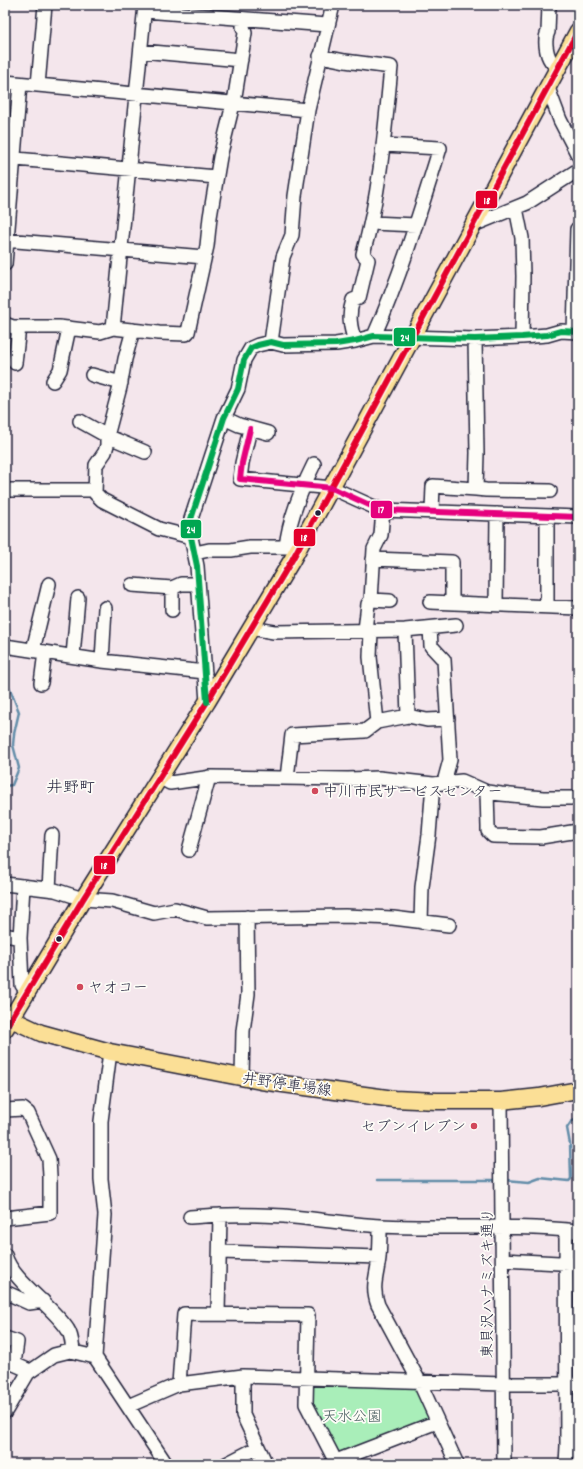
<svg xmlns="http://www.w3.org/2000/svg" width="583" height="1469" viewBox="0 0 583 1469" font-family="Dekko,'Klee One',sans-serif">
	<style>
		.green { fill: #a9eeb9; stroke: #66887a }
		.lines { fill: none; stroke-linecap: round; stroke-linejoin: round }
		.stream { stroke: #648da9; stroke-width: 2.5 }
		.minor-casing { stroke: #22223b; stroke-width: 16 }
		.major-casing { stroke: #22223b; stroke-width: 19 }
		.minor { stroke: #fdfcf7; stroke-width: 13 }
		.major { stroke: #fbdf96; stroke-width: 16 }
		.bus-1-casing { stroke: #fdfcf7; stroke-width: 9 }
		.bus-2-casing { stroke: #fdfcf7; stroke-width: 9 }
		.bus-3-casing { stroke: #fdfcf7; stroke-width: 9 }
		.bus-1 { stroke: #e4002b; stroke-width: 6 }
		.bus-2 { stroke: #e5007d; stroke-width: 6 }
		.bus-3 { stroke: #00a651; stroke-width: 6 }
		.bus-dot { fill: #22223b; stroke: #fdfcf7; stroke-width: 1.5 }
		.poi-dot { fill: #d1495b; stroke: #fdfcf7; stroke-width: 1.5 }
		.labels { text-anchor: middle; stroke-width: 3.5; stroke-linejoin: round; paint-order: stroke }
		.poi-label { font-size: 15px; fill: #22223b; stroke: #fdfcf7; text-anchor: start }
		.street-label { font-size: 15px; fill: #22223b; stroke: #fdfcf7 }
		.park-label { font-size: 15px; fill: #4a5f61; stroke: #fdfcf7 }
		.neighbourhood-label { font-size: 16px; fill: #22223b; stroke: #fdfcf7 }
		.line-badge { stroke: #fdfcf7; stroke-width: 1.5 }
		.badge-label { font-size: 11px; text-anchor: middle; font-weight: bold; fill: #fff }
	</style>
	<rect width="100%" height="100%" fill="#f4e6ec"/>
	<filter id="ink" filterUnits="userSpaceOnUse"><feTurbulence type="fractalNoise" baseFrequency=".025" numOctaves="2"/><feDisplacementMap in="SourceGraphic" scale="8" xChannelSelector="R" yChannelSelector="G"/><feConvolveMatrix kernelMatrix="1 2 1 2 8 2 1 2 1" color-interpolation-filters="sRGB"/></filter>
	<g filter="url(#ink)">
		<path class="green" d="M310,1384L415,1385L431,1418L340,1455L311,1407Z"/>
		<g class="lines">
			<path class="stream" d="M5,653L8,684L19,712L14,734L13,745L19,768L12,785L5,786
				M377,1180H499
				M506,1180L529,1182L540,1178L569,1181L571,1179L570,1144L567,1128L571,1122L578,1118"/>
			<defs>
				<path id="minor" d="M549,5L548,32C544,39 546,54 551,61C553,64 556,66 558,68
					M145,11L327,25
					M141,51L241,60
					M320,56L345,61L391,67C385,130 380,193 363,254L368,260L359,298L353,300C348,315 350,327 355,341
					M5,82L308,110
					M38,85L45,5
					M548,88L560,120L578,155
					M5,158L216,177
					M516,208L522,238L523,276L522,337
					M372,223L416,225
					M473,225L527,203L578,170
					M5,240L204,257
					M5,264L20,84
					M5,324L13,327H59L100,332L113,328L159,333L186,334L188,332L207,246L210,217L220,157L235,96L245,33L243,27L244,19
					M113,328L145,5
					M133,330L125,359L120,387L107,436V445L105,452L96,465L95,493L102,500L159,529L191,537
					M574,332L577,229
					M374,336C401,275 420,212 440,148L384,145
					M475,339L477,453L476,489L486,490L550,491
					M271,342L283,257L292,235L295,196L308,110L333,5
					M15,363L19,327
					M92,375L121,383
					M53,381L60,370L69,328
					M224,418L239,425L268,433
					M80,421L107,436L145,452
					M250,429L242,463L240,479L332,488L376,508L383,510L578,517
					M5,490H94
					M383,510L381,535L374,549L371,600L390,601
					M432,511L433,486L476,489
					M195,553L209,550H231L250,547H286C289,519 301,490 314,464
					M373,559L452,562V603
					M132,585L172,588L181,584H198
					M172,588V610
					M430,602L578,608
					M496,604L497,514
					M547,606V516
					M251,628L274,632L405,630L456,625
					M430,628L431,646L444,660L450,760L444,782
					M365,630L368,604L371,600
					M371,630L370,657L377,722
					M405,630L408,716
					M5,646L102,661L205,672
					M33,650L49,584
					M73,656L78,598
					M102,661L105,608
					M41,683L45,652
					M207,702L197,566L191,537V519L224,418L238,389L244,360L251,348L258,345L271,342L283,345L336,344L355,341L374,336L475,339L522,337L547,335L561,331L578,332
					M159,777L170,783L212,777L348,779L379,778L433,784L462,781L487,792L501,794L543,798H578
					M287,778L292,735L365,731L377,722L408,716L427,720L448,719
					M487,792L488,827V831L493,836L541,837L578,831
					M189,850L209,777
					M5,884L55,890L83,899L112,901L154,913L175,909L207,918L345,916L393,918L449,925
					M23,886L20,938L22,985L28,993
					M49,889L52,835
					M421,922L422,887L429,835L433,784
					M5,935L20,938
					M110,1052L101,1121V1179L105,1215L95,1357L166,1464
					M242,1077L243,1031L248,994L247,917
					M501,1101L504,1464
					M5,1110L23,1109L28,1113L49,1159L50,1176V1213L5,1218
					M190,1217C221,1214 252,1214 284,1216C316,1219 348,1224 381,1226C446,1229 512,1224 578,1231
					M380,1226C380,1236 380,1247 379,1258C377,1276 371,1287 378,1305L419,1381L457,1464
					M566,1230L567,1446L566,1464
					M220,1252L379,1257
					M5,1255C12,1281 53,1306 68,1330C72,1336 72,1344 73,1351
					M503,1260L578,1264
					M5,1292L29,1303L43,1301
					M218,1314L220,1215
					M5,1338L17,1342L14,1364L30,1371
					M243,1376V1415L266,1464
					M179,1384L184,1314L308,1315L306,1404L337,1464
					M128,1406L179,1384L243,1376L504,1384H578
					M5,1412L28,1373L54,1355L70,1351L95,1357
					M336,1461L437,1422
					M226,1464L257,1448"/>
				<path id="major" d="M5,1013L11,1019L41,1033L110,1052L261,1081L394,1099L437,1101H501L539,1097L578,1090
					M5,1029L83,899L207,702L292,560L578,31"/>
			</defs>
			<use href="#minor" class="minor-casing"/>
			<use href="#major" class="major-casing"/>
			<use href="#minor" class="minor"/>
			<use href="#major" class="major"/>
			<defs>
				<path id="bus-1" d="M5,1029L83,899L207,702L292,560L578,31"/>
				<path id="bus-2" d="M250,429L242,463L240,479L332,488L376,508L383,510L578,517"/>
				<path id="bus-3" d="M207,702L197,566L191,537V519L224,418L238,389L244,360L251,348L258,345L271,342L283,345L336,344L355,341L374,336L475,339L522,337L547,335L561,331L578,332"/>
			</defs>
			<use href="#bus-1" class="bus-1-casing"/>
			<use href="#bus-2" class="bus-2-casing"/>
			<use href="#bus-3" class="bus-3-casing"/>
			<use href="#bus-1" class="bus-1"/>
			<use href="#bus-2" class="bus-2"/>
			<use href="#bus-3" class="bus-3"/>
		</g>
	</g>
	<g class="bus-dot">
		<circle cx="318" cy="513" r="3.5"/>
		<circle cx="59" cy="939" r="3.5"/>
	</g>
	<g class="poi-dot">
		<circle cx="315" cy="791" r="4"/>
		<circle cx="80" cy="987" r="4"/>
		<circle cx="474" cy="1126" r="4"/>
	</g>
	<g class="labels">
		<g class="poi-label">
			<text x="323" y="796">中川市民サービスセンター</text>
			<text x="88" y="992">ヤオコー</text>
			<text x="466" y="1131" text-anchor="end">セブンイレブン</text>
		</g>
		<g class="street-label">
			<text transform="translate(287 1084) rotate(8)" y="5">井野停車場線</text>
			<text transform="translate(487 1283) rotate(-90)" y="5">東貝沢ハナミズキ通り</text>
		</g>
		<g class="park-label">
			<text x="352" y="1421">天水公園</text>
		</g>
		<g class="neighbourhood-label">
			<text x="71" y="792">井野町</text>
		</g>
	</g>
	<g class="line-badge">
		<rect x="475" y="190" width="23" height="19" rx="4" fill="#e4002b"/>
		<rect x="393" y="327" width="23" height="20" rx="4" fill="#00a651"/>
		<rect x="370" y="500" width="23" height="19" rx="4" fill="#e5007d"/>
		<rect x="180" y="519" width="22" height="20" rx="4" fill="#00a651"/>
		<rect x="293" y="528" width="23" height="19" rx="4" fill="#e4002b"/>
		<rect x="93" y="855" width="23" height="20" rx="4" fill="#e4002b"/>
	</g>
	<g class="badge-label">
		<text x="487" y="204">18</text>
		<text x="405" y="341">24</text>
		<text x="381" y="513">17</text>
		<text x="191" y="533">24</text>
		<text x="304" y="541">18</text>
		<text x="104" y="869">18</text>
	</g>
	<rect width="583" height="1469" fill="none" stroke="#fdfcf7" stroke-width="20"/>
	<rect x="10" y="10" width="563" height="1449" fill="none" stroke="#22223b" stroke-width="1.5" filter="url(#ink)"/>
</svg>
